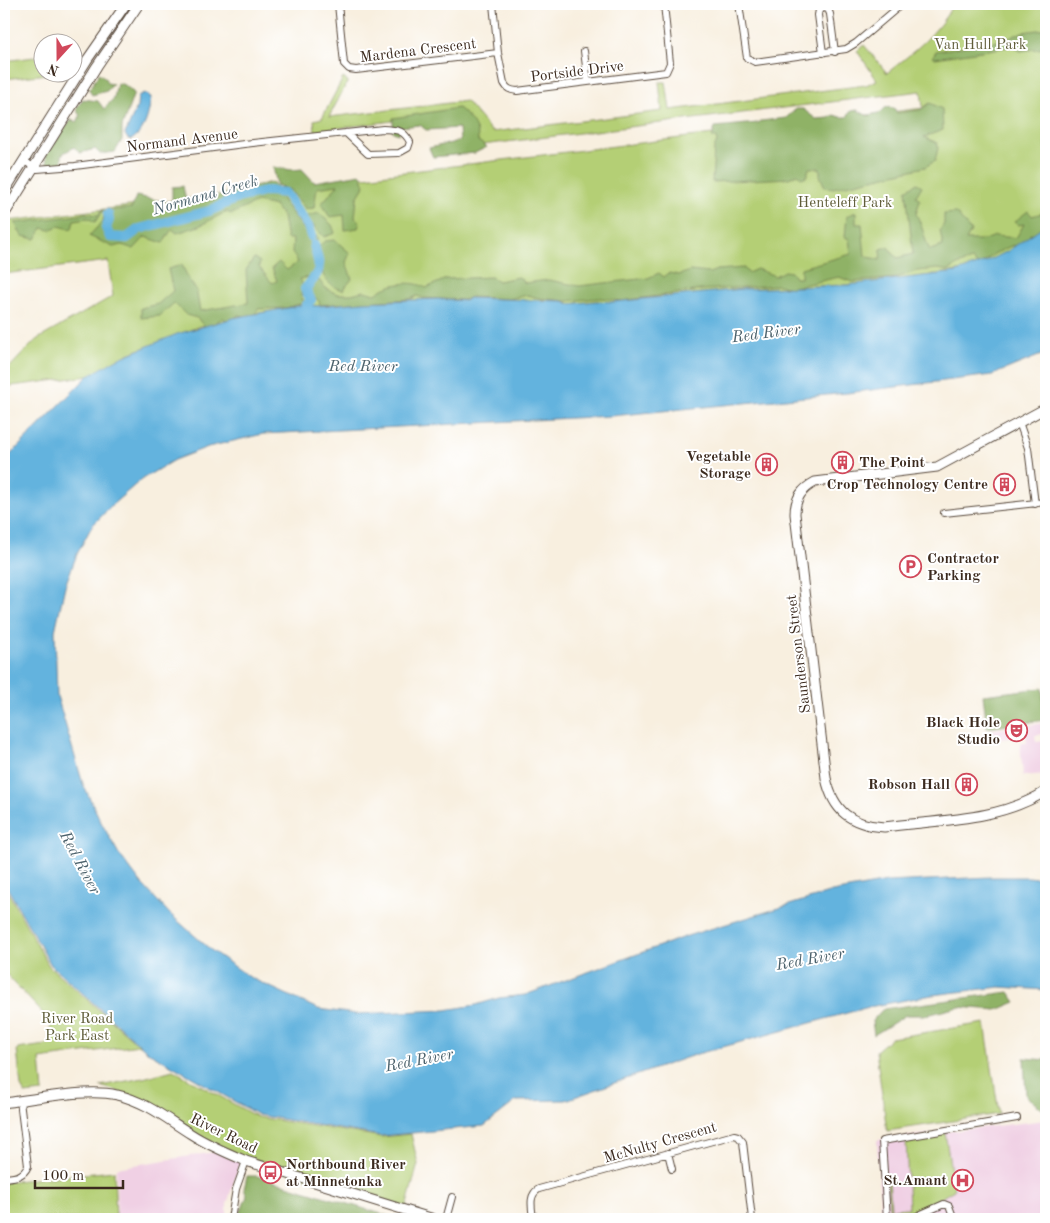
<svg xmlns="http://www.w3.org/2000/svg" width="1050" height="1223" viewBox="0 0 1050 1223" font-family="'Old Standard TT',serif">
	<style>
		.built { fill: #f0d0e4 }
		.green { fill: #b4cf75; stroke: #787c4a }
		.forest { fill: #8fb266; stroke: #656e42 }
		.water { fill: #64b3de; stroke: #506e7e }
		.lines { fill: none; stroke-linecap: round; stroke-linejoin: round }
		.river { stroke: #64b3de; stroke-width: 10 }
		.street-casing { stroke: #57483b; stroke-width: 8 }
		.secondary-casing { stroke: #57483b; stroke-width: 11 }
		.street { stroke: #fff; stroke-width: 6 }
		.secondary { stroke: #fff; stroke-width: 9 }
		.labels { text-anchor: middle; stroke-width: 4; stroke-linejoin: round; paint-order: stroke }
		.park-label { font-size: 15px; fill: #5f5c38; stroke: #fff }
		.street-label { font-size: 15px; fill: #3b2a1e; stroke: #fff }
		.poi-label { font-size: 15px; font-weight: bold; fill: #3b2a1e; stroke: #fff; text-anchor: end }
		.water-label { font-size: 16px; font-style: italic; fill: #4b616b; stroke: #fff }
	</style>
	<rect width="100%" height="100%" fill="#fff"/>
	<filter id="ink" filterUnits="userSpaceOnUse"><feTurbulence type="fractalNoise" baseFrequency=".02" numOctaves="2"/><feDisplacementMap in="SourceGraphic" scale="10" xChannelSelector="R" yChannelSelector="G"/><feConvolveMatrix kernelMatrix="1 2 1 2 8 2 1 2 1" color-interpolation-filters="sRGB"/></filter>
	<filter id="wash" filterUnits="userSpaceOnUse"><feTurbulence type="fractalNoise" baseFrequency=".0096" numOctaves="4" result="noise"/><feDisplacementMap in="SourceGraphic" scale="20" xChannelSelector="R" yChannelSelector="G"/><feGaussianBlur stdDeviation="1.12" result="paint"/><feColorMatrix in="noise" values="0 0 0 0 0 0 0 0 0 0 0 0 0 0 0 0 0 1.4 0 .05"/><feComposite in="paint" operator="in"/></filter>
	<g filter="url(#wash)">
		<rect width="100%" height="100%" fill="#f8efdf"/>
		<path class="built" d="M1046,723V734L1035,735L1036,742L1045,741L1046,774L1023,776L1020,743H1027L1026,736L990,740L989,730Z
			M1046,1120V1219H881L877,1140Z
			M215,1152L240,1162L227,1204V1219H117L116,1168Z"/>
		<path class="green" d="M953,4H1046V232L980,268L890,281L848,285L743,289L613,302L596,301L570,304L563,301L542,300L511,301L483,299L465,301L438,299L339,303L319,306L304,305L233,318L214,324L200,326L128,354L89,376L4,387V373L36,340L113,296L108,261L4,274V227L8,221L923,108L921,91L466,147L462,112L315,131L314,120L322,118L343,78L348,81L329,117L466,101L492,132L662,111L659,82H666L670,110L866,85L877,80L857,51L864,45L887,73C912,53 939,33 953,4Z
			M42,56V72L57,73L4,79V61Z
			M4,885L49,966L139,1045L40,1059L43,1092L25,1094L21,1087L17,1049L53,1044L50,1021L7,975L4,977Z
			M985,1023L999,1114L887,1131L876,1051L891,1038Z
			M173,1070L257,1117L382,1137L411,1134L418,1164L406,1208L260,1164L223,1149L117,1091L100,1086L143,1078Z
			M945,1132L954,1190C935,1201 912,1219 890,1219L887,1180L889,1179L891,1209L909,1208L906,1140Z
			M114,1171L116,1219H4V1182Z"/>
		<path class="forest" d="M1046,29V48L1020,51L1014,46L935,58L933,56L936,51L1005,40L1022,32Z
			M99,73L105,78L107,83L113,84L107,91L92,95L89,90Z
			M117,83L125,85L134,93L122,127V140L115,152L100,154L95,149L80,153L74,147L62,154V164L47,165L46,155L71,120L77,122L80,116L76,109L83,99L98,101L104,109L114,98Z
			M930,103L942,109L943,130L924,137L937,143L938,148L935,161L925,167L833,188L825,187L820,176V168H809L807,176L801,178L797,174L789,178L712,182L714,149L717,142L716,138H712L715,127L758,123L761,121L786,118L796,109H803L816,119L829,118L834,115L840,117H847L851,111L857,110L868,116L881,112L886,107L894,108L897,113L920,110Z
			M458,108C468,116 479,127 478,141L487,147L475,153L433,157L429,148L460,141L459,128L426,130L420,125L400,127L399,134L393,132V118Z
			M273,167L292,170L302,169L314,182L361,174L365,185L357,198L355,218L360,222L358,228L345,230L344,215L330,217L321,204L338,185L317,188L314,208L306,209L290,190L277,185Z
			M272,182L280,189V197L304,229L318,237L313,251L316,265L310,277L299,279L303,285L301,295L304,303L285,308L258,309L254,317L238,315L230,322L223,318L206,328L197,318L186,315L174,303L160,316L141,318V308L158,304L173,291L168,269L182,265L190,282L196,289L200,311L248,303L246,270L254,258L260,262L259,267L272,283L277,281L272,268L279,262L287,270L298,262L292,253L293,239H287L283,217L275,206L257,202L232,214L226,212L199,226L177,233L172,229L163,243L145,237L134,249L122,245L113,247L89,236L103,221L104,211L132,208L136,196L172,203V187L183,186L186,202L213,200L238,187L245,189Z
			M917,183L922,186L916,196L920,200L916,214C923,226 924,239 930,250L943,246L940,230L944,224V214L956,213L971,231L966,240H985L995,236L1016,238L1024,224L1019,225L1014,222L1028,211L1032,216L1046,212V229L1030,234L1031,244L1022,249L1013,245L994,254L979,266L972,260L957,265L949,271L938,269L917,271L896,278L852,282L839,277L790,288L778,285L702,290L621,301L601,298L567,301L538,298L528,295L509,299L471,297L464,300L423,298L417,296L410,299L320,305L319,301L307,290L310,284L319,280L325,288L337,294H351L364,291L376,294C386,284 413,279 426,288L446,279L491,277L498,281L519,277L525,283L549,280L579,286L648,278L659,273L664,277L669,273L679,275L690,271L709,273L717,270L744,268L748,273L757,269L775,276L784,271L791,272L795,278H801V268L851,254L849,239L845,237L847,216L856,212V224H862L865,256L880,260L881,249L888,247L897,258L913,254L906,190Z
			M104,209L95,222L88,218L74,220L72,229L58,226L50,230L42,228L36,239L22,236L15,223L80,215L85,213L97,215Z
			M319,213L332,225L335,233L324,237L308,220L307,216Z
			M335,240L350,253L346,262L352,279L343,290C320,284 321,268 318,247L325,241Z
			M1042,688L1046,720L987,728L983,695Z
			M1009,992L1016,1002L997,1010L958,1007L927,1015H906L874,1035L872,1021L883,1009Z
			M1024,1058L1046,1060V1109H1042L1026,1096Z
			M247,1176H257L398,1219H236V1214L241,1211L247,1196L244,1189Z"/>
		<path class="water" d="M144,93L151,97C149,113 146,131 131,140L127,138L125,134L137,107L138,96Z
			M1046,224V353L992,375L847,393L611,416L263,434L208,447L174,460L142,479L112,505L92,526L77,554L65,586L55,631L57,696L83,784L102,824L119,854L141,883L170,914L211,950L251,978L318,1009L356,1014L445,1010L476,1005L499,998L525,995L687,936L832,892L887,882L990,877H1029L1046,879V990L1000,987L932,995L869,1007L697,1054L566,1100L516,1101L484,1126L381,1136L258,1115L148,1052L51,965L4,882V461L88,376L117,359L177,334L233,318L304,305L319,306L363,302L438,299L465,301L469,298L563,301L570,304L596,301L613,302L743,289L848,285L957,272L986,262L1008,251Z"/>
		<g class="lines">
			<path class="river" d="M108,214L109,220L106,228L110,237L127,238L139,229L209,211L238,198L268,191L285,193L308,226L311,236
				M306,306L311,300L305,289C322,269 321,270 314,245"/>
		</g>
	</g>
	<g filter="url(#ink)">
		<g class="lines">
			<defs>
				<path id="street" d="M338,4L344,64L349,69L356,70L498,53
					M493,4L498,53L504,83C507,89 510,90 517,91L666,72L670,63L664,4
					M739,4L747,58L755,62L846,49L856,43L902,4
					M584,51L588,82
					M823,53L818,15L819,10L824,8L828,9L830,14L835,52
					M24,161L37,169L75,166L244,144L383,129C397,130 403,129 410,142L408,148L399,153L368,154L346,133
					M1019,422L1028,448L1035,504
					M944,513L1046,502
					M668,1153L672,1169
					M4,1178C15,1177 23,1177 28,1166L20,1101
					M920,1216H932L941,1219
					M231,1219L236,1189L246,1161
					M446,1219L452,1197
					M533,1219C532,1208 528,1195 539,1189L734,1135L738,1136L743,1142L752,1219
					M887,1219L882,1141L1017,1118
					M910,1219L944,1204L949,1206L952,1214L950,1217L943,1219"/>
				<path id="secondary" d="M4,192L87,60L126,4
					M4,215L97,66L139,4
					M1046,408L937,467L815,482C802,489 795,498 795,514L826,778C833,811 851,825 884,827C938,820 1000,821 1046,791
					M4,1103C35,1099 88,1088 117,1095C145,1101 167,1119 191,1134C208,1145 227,1153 246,1161L434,1219"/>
			</defs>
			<use href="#street" class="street-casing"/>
			<use href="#secondary" class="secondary-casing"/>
			<use href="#street" class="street"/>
			<use href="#secondary" class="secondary"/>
		</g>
	</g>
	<defs>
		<symbol id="building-ring" viewBox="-11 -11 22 22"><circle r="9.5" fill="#fff" stroke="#d1495b" stroke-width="1.5"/><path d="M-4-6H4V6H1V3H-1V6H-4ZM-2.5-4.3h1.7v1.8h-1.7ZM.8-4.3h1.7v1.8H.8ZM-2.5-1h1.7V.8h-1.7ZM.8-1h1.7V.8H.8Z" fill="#d1495b"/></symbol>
		<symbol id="parking-ring" viewBox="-11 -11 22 22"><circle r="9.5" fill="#fff" stroke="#d1495b" stroke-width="1.5"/><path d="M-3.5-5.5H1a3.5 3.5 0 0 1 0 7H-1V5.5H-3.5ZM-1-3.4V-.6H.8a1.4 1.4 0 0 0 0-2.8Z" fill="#d1495b"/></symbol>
		<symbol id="theatre-ring" viewBox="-11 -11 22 22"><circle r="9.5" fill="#fff" stroke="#d1495b" stroke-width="1.5"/><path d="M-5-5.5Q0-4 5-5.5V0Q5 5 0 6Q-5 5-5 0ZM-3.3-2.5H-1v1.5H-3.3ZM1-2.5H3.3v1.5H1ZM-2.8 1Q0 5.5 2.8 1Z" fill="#d1495b"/></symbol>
		<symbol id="bus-ring" viewBox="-11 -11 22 22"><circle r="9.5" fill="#fff" stroke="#d1495b" stroke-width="1.5"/><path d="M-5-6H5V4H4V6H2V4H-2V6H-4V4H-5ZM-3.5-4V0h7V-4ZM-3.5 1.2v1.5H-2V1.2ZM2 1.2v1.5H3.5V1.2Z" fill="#d1495b"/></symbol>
		<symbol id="hospital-ring" viewBox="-11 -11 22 22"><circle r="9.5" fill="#fff" stroke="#d1495b" stroke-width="1.5"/><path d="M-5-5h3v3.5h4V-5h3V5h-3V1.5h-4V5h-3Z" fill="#d1495b"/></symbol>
	</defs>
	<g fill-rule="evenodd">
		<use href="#building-ring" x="830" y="450" width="25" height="25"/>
		<use href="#building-ring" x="754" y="452" width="25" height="25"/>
		<use href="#building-ring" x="992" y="472" width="25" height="25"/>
		<use href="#parking-ring" x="898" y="554" width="25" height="25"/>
		<use href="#theatre-ring" x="1004" y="718" width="25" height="25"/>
		<use href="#building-ring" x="954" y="772" width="25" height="25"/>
		<use href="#bus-ring" x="258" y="1160" width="25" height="25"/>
		<use href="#hospital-ring" x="950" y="1168" width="25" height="25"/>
	</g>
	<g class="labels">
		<g class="park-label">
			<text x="980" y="49">Van Hull Park</text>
			<text x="845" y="207">Henteleff Park</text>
			<text x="77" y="1023">River Road<tspan x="77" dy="17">Park East</tspan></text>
		</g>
		<g class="street-label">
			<text transform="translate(418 50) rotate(-7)" y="5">Mardena Crescent</text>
			<text transform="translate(577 71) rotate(-7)" y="5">Portside Drive</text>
			<text transform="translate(182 140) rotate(-7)" y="5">Normand Avenue</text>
			<text transform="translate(798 654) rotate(-97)" y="5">Saunderson Street</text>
			<text transform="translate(224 1133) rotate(26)" y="5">River Road</text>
			<text transform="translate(660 1142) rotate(-16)" y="5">McNulty Crescent</text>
		</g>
		<g class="poi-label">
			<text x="751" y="461">Vegetable<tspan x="751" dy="17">Storage</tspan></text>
			<text x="859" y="467" text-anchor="start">The Point</text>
			<text x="988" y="489">Crop Technology Centre</text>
			<text x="927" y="563" text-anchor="start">Contractor<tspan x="927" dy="17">Parking</tspan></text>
			<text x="1000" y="727">Black Hole<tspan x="1000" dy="17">Studio</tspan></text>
			<text x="950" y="789">Robson Hall</text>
			<text x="286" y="1169" text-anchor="start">Northbound River<tspan x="286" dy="17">at Minnetonka</tspan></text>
			<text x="947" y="1185">St.Amant</text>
		</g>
		<g class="water-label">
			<text transform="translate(205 194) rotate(-16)" y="6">Normand Creek</text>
			<text transform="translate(766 332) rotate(-7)" y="6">Red River</text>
			<text x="363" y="371">Red River</text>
			<text transform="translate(81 862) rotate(62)" y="6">Red River</text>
			<text transform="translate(810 958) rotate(-10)" y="6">Red River</text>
			<text transform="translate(419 1059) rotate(-11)" y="6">Red River</text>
		</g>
	</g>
	<rect width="1050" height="1223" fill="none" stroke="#fff" stroke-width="20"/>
	<g transform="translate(58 58) rotate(201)"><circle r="24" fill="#ffffff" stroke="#b1aaa5"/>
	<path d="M0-4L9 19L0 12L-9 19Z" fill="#d1495b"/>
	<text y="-8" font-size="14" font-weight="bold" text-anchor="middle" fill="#3b2a1e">N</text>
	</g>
	<path d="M35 1180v8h88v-8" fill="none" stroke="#3b2a1e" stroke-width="2.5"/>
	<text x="42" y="1180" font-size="15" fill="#3b2a1e" stroke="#ffffff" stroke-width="4" paint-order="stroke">100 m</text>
</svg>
